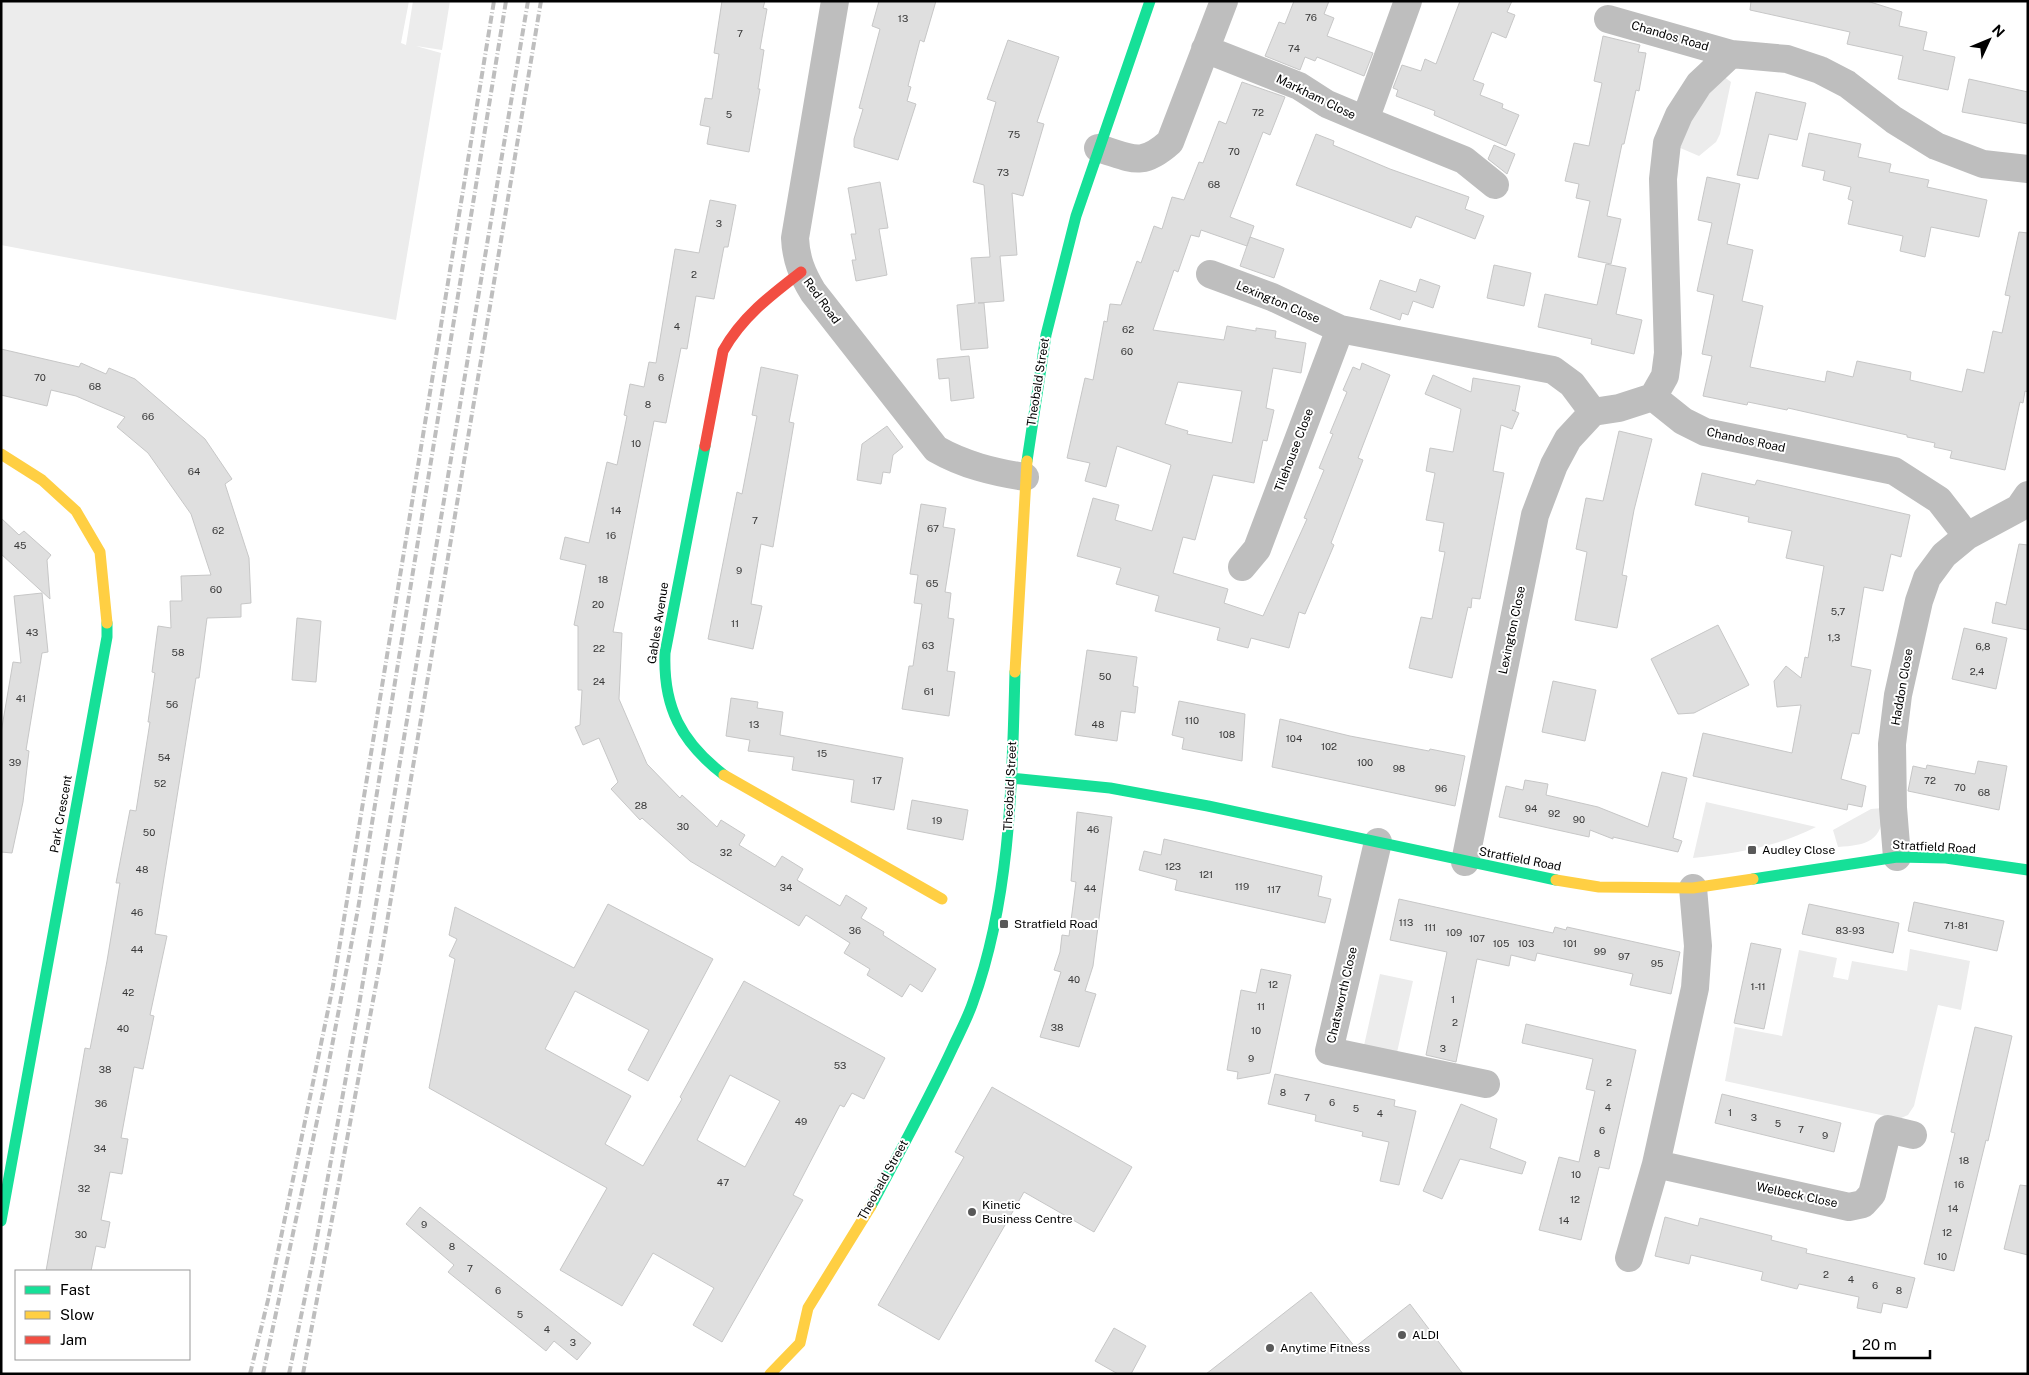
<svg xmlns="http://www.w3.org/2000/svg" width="2029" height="1375" viewBox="0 0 2029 1375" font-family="'Public Sans',sans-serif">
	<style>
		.green { fill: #ececec }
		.building { fill: #dfdfdf; stroke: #c7c7c7; fill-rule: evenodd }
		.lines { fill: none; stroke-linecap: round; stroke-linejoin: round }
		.street { stroke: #bebebe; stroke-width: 28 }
		.fast { stroke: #16e098; stroke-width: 11 }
		.slow { stroke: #ffcf43; stroke-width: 11 }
		.jam { stroke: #f24e42; stroke-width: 11 }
		.rail { stroke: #bebebe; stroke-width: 4; stroke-dasharray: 8 2.5 1 2.5; stroke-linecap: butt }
		.poi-dot { fill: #595959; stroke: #fff; stroke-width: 2 }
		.labels { text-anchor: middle; stroke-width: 4; stroke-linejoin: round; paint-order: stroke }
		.number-label { font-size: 10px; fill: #383838 }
		.street-label { font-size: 12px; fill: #000; stroke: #fff }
		.poi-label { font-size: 12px; fill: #000; stroke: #fff; text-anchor: start }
	</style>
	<rect width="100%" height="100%" fill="#fff"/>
	<path class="green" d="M1,1H409L401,43L406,45L413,1H450L442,50L416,46L441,53L396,320L1,245Z
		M1723,76L1731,82L1720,134L1716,142L1699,156L1678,147L1685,124Z
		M1706,802L1816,827C1777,847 1737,853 1693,858Z
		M1883,808C1883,842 1867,845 1838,847L1833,830L1871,809Z
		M1910,949L1970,961L1961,1010L1938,1005L1914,1106L1908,1115L1899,1119L1725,1081L1735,1027L1782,1036L1799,950L1837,958L1833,977L1848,980L1852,961L1907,971Z
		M1380,974L1413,981L1396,1057L1363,1050Z"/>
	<path class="building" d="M722,1H765L763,8L767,9L760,49L764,50L758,89H760L749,152L707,144L710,127L700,125L705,98L712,99L719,54L714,53Z
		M879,1H936L924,42L920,40L908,86L911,87L907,101L916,104L898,160L854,147V139L863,109L859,108L880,29L872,26Z
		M1294,1H1329L1324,14L1334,18L1327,36L1373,53L1364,76L1317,57L1315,61L1305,57L1300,70L1265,56L1279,22L1285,24Z
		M1460,1H1512L1507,12L1515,15L1506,38L1492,32L1473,80L1484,84L1480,95L1503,104L1502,108L1519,115L1506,146L1434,115L1435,111L1396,96L1398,90L1393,88L1402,65L1421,71L1425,59L1436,64Z
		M1751,1H1867L1902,12L1899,26L1927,32L1923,50L1955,57L1948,90L1898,79L1903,56L1847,44L1850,32L1750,10Z
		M1603,36L1640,45L1638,52L1646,53L1639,91L1636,90L1624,144H1622L1607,216L1621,219L1611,264L1578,257L1590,201L1576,198L1579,184L1565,181L1574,143L1589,146L1602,83L1594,81Z
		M1008,40L1059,57L1037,122L1044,124L1023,196L1012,193L1017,255L1000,256L1004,301L978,303H984L988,348L961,350L957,305L975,303L971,258L990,257L984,185L973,182L996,102L987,99Z
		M1969,79L2028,92V124L1962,112Z
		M1242,82L1285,97L1270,135L1263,132L1230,217L1254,226L1247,246L1201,230L1199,237L1191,235L1178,272L1174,270L1153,330L1224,340L1227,326L1256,331V328L1276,331L1275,338L1306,343L1301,373L1273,368L1266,408L1274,410L1267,441L1263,440L1254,483L1213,475L1195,540L1183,537L1173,573L1228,589L1224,603L1263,616L1307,519L1304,518L1324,470L1319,468L1333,434L1330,433L1347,392L1343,390L1353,367L1360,370L1362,363L1390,375L1358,458L1363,460L1331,543L1334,545L1305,614L1299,612L1289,648L1251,638L1248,648L1217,640L1220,628L1155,611L1159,596L1116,584L1121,568L1077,556L1093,498L1119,505L1115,520L1152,531L1171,465L1117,446L1106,487L1085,481L1090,463L1067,458L1085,378L1093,380L1104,321L1107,322L1110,304L1121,305L1137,261L1141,263L1154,226L1162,229L1172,197L1184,200L1199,162L1203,163L1219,121L1226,124ZM1178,382L1242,391L1232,443L1187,434L1188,431L1165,424Z
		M1756,92L1806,103L1797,140L1769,134L1758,179L1737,175Z
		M1809,133L1861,144L1858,157L1891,164L1889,172L1929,180L1927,187L1987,200L1979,237L1931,227L1925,257L1900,251L1903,236L1848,224L1853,201L1848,199L1851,187L1823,180L1825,171L1802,166Z
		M1316,134L1334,141L1333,145L1390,169L1469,197L1465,209L1484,216L1475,239L1416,216L1411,228L1296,185Z
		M1494,145L1515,154L1507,174L1488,159Z
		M1707,177L1740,184L1727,244L1753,250L1742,301L1763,306L1750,367L1825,382L1827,371L1853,377L1857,361L1911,372L1910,380L1962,392L1967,369L1984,373L1993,331L2002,333L2010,296L2005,295L2019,232L2028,233V392L2025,391L2023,403L2020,402L2005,470L1950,458L1952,451L1934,447L1935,443L1907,437V435L1788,408L1787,410L1748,402L1747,405L1703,396L1712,356L1702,354L1714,295L1697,291L1712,223L1698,220Z
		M880,182L888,228L879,229L887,275L856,281L852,260H856L851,234H856L848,188Z
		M710,200L736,205L728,247H724L714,299L696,296L687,349L681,348L666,423L654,421L613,632L622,633L619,699L647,764L680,798L682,795L717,827L721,820L745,835L739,845L775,867L782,856L803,869L797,880L840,906L846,895L867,908L861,918L884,932L883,935L936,969L922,992L910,984L902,997L867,975L870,969L844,953L850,943L806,915L799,926L690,861L642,818L640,820L611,789L618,782L599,738L583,745L575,727L580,725L582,690H578V626L574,625L586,565L560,559L565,537L589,543L607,462L617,465L627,416L624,415L630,384L644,387L649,362L656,363L675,249L699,253Z
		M1250,237L1284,249L1274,278L1240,266Z
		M1606,264L1626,268L1616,314L1642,320L1634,354L1591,344L1592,339L1538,327L1545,294L1597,305Z
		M1494,265L1531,273L1524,306L1487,298Z
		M1420,279L1440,286L1433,308L1413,301L1408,315L1402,313L1400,320L1370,309L1380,280L1416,292Z
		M1,349L79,367L81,363L106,374L109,368L135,379L205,439L232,479L225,484L249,558L251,603L241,604V617L207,618L199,678H196L155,934L167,936L150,1015L154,1016L143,1069L134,1067L121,1138L128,1139L122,1174L110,1172L101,1220L110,1222L105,1248L96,1246L91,1271H46L85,1048L90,1049L107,961L120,883H116L130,810L136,811L150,722H148L155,673L152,672L158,626L171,628L170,601H182L181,576L211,575L191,514L148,453L117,427L125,417L76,396L51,390L47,406L1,395Z
		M969,356L974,398L951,401L949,378L939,379L937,359Z
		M761,367L798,375L789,422L794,423L773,547L761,544L751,604L762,606L753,649L708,639L737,492L742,494L757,416L752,415Z
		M1433,375L1471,392L1473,378L1520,386L1515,411L1512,410L1519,413L1512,429L1501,425L1493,471L1504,473L1480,599L1472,598L1471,608L1468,607L1452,678L1409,668L1421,617L1432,619L1445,552L1439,551L1444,523L1426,520L1435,473L1426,471L1430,448L1453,452L1461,409L1425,394Z
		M887,426L903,447L893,455L890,473L883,472L881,484L857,480L862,444Z
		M1619,431L1652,439L1634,510L1622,575L1627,576L1617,628L1575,620L1587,552L1576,549L1586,498L1603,501Z
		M1702,473L1755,485L1757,480L1910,515L1901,557L1891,554L1883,591L1864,587L1851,666L1871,670L1859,734L1852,733L1841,779L1866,786L1862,807L1848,804L1847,810L1693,776L1703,733L1792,753L1801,705L1777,707L1774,681L1786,666L1801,678L1805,657L1808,658L1824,566L1786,558L1792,531L1748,522L1749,517L1695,505Z
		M921,504L946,508L943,527L955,529L945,592L951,593L948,618L954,619L947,671L955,672L949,716L902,709L909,666H913L922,604L914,603L918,575L910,574Z
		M1,518L19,535L24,531L51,555L47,560L50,599L1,554Z
		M2019,544L2028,545V630L1992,623L1996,602L2006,605Z
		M42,593L48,652L42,653L26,750L29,751L23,802L12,853L1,852V733L13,662L21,663L14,596Z
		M297,618L321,621L316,682L292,680Z
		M1718,625L1749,685L1694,713L1678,714L1651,659Z
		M1964,628L2007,638L1996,689L1952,679Z
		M1087,650L1137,657L1133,686L1138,687L1135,713L1121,711L1117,741L1075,735Z
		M1553,681L1596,690L1585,741L1542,732Z
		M731,698L758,702L757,708L783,712L780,735L903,758L894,810L851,802L854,780L792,770L794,757L748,751L750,740L726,736Z
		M1179,701L1245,714L1242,761L1182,749L1184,738L1172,735Z
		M1280,719L1350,736L1429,751L1430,749L1465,756L1455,806L1272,767Z
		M1978,761L2007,766L1999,810L1908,791L1913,766L1926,769L1927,765L1975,774Z
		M1662,772L1687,778L1673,838L1682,841L1678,852L1613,837V839L1590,830L1589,837L1499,817L1506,786L1523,790L1525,780L1548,784L1546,795L1598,807L1648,827Z
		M912,800L968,810L963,840L907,829Z
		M1077,812L1112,817L1093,966L1085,991L1096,994L1079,1047L1040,1037L1061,972L1054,970L1060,952L1062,935L1069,936L1076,882L1071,881Z
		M1164,839L1322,876L1318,896L1331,899L1325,923L1175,890L1177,880L1139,870L1144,851L1161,855Z
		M1399,899L1553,933L1555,927L1566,930L1567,927L1680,952L1671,994L1630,985L1633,974L1537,953L1535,961L1511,955L1509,966L1477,959L1456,1062L1426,1055L1447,952L1390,940Z
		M1914,902L2004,921L1997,951L1908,931Z
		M608,904L713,959L648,1081L628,1070L649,1030L575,991L545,1049L631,1096L605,1144L643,1166L682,1099L680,1097L744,981L885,1058L864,1099L852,1093L844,1107L840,1105L793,1195L803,1200L722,1342L693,1325L714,1288L653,1253L622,1306L560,1270L607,1188L429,1088L455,959L449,956L457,939L449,935L455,907L574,968ZM730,1075L780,1101L745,1167L697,1140Z
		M1809,904L1899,923L1893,953L1802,934Z
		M1751,943L1781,949L1764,1029L1734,1023Z
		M1261,969L1291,975L1270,1073L1237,1079L1238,1072L1227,1070L1241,990L1256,993Z
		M1526,1024L1636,1050L1609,1169L1599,1167L1581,1240L1539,1230L1559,1157L1579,1162L1595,1091L1586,1089L1593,1059L1522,1043Z
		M1975,1027L2012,1036L1988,1141L1986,1140L1954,1271L1924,1264L1955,1133L1951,1132Z
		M1275,1074L1395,1100L1394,1106L1416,1111L1399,1185L1380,1181L1389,1142L1362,1136L1363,1132L1315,1121L1316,1115L1268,1104Z
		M992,1087L1132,1167L1094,1232L1024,1192L939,1340L878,1305L964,1157L955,1152Z
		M1722,1094L1841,1123L1834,1152L1715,1123Z
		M1461,1104L1497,1119L1490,1148L1526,1162L1522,1174L1460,1159L1442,1199L1423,1191Z
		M2020,1185L2028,1186V1255L2004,1249Z
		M420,1207L591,1343L577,1360L554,1341L546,1351L448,1272L454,1265L406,1224Z
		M1665,1217L1698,1226L1700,1218L1772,1236L1771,1240L1807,1249L1806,1253L1915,1278L1907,1308L1883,1303L1881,1313L1857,1308L1859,1297L1799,1284L1797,1289L1761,1280L1763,1272L1691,1255L1689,1264L1655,1256Z
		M1311,1292L1355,1347L1410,1304L1463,1374H1206Z
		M1114,1328L1146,1346L1131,1374H1118L1095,1361Z"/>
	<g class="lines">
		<path class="street" d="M835,1L795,238C796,259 802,274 813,292L936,449C964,465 993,472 1025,477
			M1608,19L1731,54
			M1205,49L1299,86L1327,104L1365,120L1408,1
			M1365,120L1464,160L1495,185
			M1098,148C1132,158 1141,168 1170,142L1224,1
			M1210,274L1272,297L1340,329L1553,370L1572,384L1593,412L1619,408L1653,397
			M1653,397L1665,376L1668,353L1663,179L1667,143L1679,115L1699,84L1731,54L1787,59L1820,70L1847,84L1894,120L1936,146L1983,164L2028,169
			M1653,397L1683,421L1705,432L1894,471L1939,500L1967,536
			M1242,567L1257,549L1340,329
			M1378,842L1329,1051L1486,1084
			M1897,857L1893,808L1892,744L1898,695L1919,601L1927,578L1944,555L1967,536L2019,508L2028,495
			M1465,862L1535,515L1554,465L1568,439L1593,412
			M1656,1164L1849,1207L1863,1204L1872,1194L1888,1129L1913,1135
			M1629,1258L1656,1164L1695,988L1698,946L1693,888"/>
		<path class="fast" d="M705,446L665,653C663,707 681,742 724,775
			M1027,461L1046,335L1076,216L1150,1
			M1012,778L1110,788L1208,806L1556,880
			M1753,879L1897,857L1946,858L2028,870
			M871,1206C899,1153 928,1101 953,1047C960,1032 968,1017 973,1002C1011,896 1012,783 1015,672
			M1,1221L107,637V623"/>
		<path class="slow" d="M1,454L42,480L76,511L100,552L107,623
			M1015,672L1027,461
			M724,775L942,899
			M1556,880L1599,887L1693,888L1753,879
			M770,1374L800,1343L808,1308L871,1206"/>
		<path class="jam" d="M705,446L723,351C742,317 771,295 801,272"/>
		<path class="rail" d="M250,1374L268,1300L333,986L494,1
			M263,1374L324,1088L358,909L506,1
			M289,1374L314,1254L358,1011L528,1
			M303,1374L381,958L541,1"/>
	</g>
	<g class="poi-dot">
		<rect x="1747" y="845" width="10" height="10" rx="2.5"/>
		<rect x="999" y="919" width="10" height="10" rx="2.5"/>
		<circle cx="972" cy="1212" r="5"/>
		<circle cx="1402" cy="1335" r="5"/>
		<circle cx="1270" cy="1348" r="5"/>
	</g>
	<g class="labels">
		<g class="number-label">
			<text x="1311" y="21">76</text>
			<text x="903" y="22">13</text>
			<text x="740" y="37">7</text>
			<text x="1294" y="52">74</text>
			<text x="1258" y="116">72</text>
			<text x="729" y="118">5</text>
			<text x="1014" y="138">75</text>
			<text x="1234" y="155">70</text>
			<text x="1003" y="176">73</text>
			<text x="1214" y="188">68</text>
			<text x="719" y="227">3</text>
			<text x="694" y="278">2</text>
			<text x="677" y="330">4</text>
			<text x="1128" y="333">62</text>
			<text x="1127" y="355">60</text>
			<text x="40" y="381">70</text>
			<text x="661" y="381">6</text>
			<text x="95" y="390">68</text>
			<text x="648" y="408">8</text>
			<text x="148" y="420">66</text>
			<text x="636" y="447">10</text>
			<text x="194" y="475">64</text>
			<text x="616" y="514">14</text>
			<text x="755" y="524">7</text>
			<text x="933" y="532">67</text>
			<text x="218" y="534">62</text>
			<text x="611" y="539">16</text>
			<text x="20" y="549">45</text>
			<text x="739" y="574">9</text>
			<text x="603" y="583">18</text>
			<text x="932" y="587">65</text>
			<text x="216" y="593">60</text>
			<text x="598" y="608">20</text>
			<text x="1838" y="615">5,7</text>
			<text x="735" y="627">11</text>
			<text x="32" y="636">43</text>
			<text x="1834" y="641">1,3</text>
			<text x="928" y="649">63</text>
			<text x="1983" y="650">6,8</text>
			<text x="599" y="652">22</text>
			<text x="178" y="656">58</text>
			<text x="1977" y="675">2,4</text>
			<text x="1105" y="680">50</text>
			<text x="599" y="685">24</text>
			<text x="929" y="695">61</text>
			<text x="21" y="702">41</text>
			<text x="172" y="708">56</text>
			<text x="1192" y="724">110</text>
			<text x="754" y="728">13</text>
			<text x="1098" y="728">48</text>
			<text x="1227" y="738">108</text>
			<text x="1294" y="742">104</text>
			<text x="1329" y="750">102</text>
			<text x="822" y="757">15</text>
			<text x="164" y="761">54</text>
			<text x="15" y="766">39</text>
			<text x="1365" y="766">100</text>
			<text x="1399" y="772">98</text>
			<text x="877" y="784">17</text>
			<text x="1930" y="784">72</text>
			<text x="160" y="787">52</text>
			<text x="1960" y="791">70</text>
			<text x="1441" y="792">96</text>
			<text x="1984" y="796">68</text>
			<text x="641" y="809">28</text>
			<text x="1531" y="812">94</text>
			<text x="1554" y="817">92</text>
			<text x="1579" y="823">90</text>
			<text x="937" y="824">19</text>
			<text x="683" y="830">30</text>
			<text x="1093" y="833">46</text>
			<text x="149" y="836">50</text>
			<text x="726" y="856">32</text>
			<text x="1173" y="870">123</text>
			<text x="142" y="873">48</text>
			<text x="1206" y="878">121</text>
			<text x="1242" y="890">119</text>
			<text x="786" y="891">34</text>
			<text x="1090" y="892">44</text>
			<text x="1274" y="893">117</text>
			<text x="137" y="916">46</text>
			<text x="1406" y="926">113</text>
			<text x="1956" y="929">71-81</text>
			<text x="1430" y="931">111</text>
			<text x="855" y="934">36</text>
			<text x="1850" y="934">83-93</text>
			<text x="1454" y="936">109</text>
			<text x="1477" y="942">107</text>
			<text x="1501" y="947">105</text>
			<text x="1526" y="947">103</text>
			<text x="1570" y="947">101</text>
			<text x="137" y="953">44</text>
			<text x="1600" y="955">99</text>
			<text x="1624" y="960">97</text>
			<text x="1657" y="967">95</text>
			<text x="1074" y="983">40</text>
			<text x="1273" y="988">12</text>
			<text x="1758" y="990">1-11</text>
			<text x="128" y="996">42</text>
			<text x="1453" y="1003">1</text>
			<text x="1261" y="1010">11</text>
			<text x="1455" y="1026">2</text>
			<text x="1057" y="1031">38</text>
			<text x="123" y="1032">40</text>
			<text x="1256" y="1034">10</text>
			<text x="1443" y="1052">3</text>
			<text x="1251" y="1062">9</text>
			<text x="840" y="1069">53</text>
			<text x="105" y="1073">38</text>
			<text x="1609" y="1086">2</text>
			<text x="1283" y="1096">8</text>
			<text x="1307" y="1101">7</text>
			<text x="1332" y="1106">6</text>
			<text x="101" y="1107">36</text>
			<text x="1608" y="1111">4</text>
			<text x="1356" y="1112">5</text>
			<text x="1730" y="1116">1</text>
			<text x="1380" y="1117">4</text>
			<text x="1754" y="1121">3</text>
			<text x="801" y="1125">49</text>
			<text x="1778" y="1127">5</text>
			<text x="1801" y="1133">7</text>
			<text x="1602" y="1134">6</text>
			<text x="1825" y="1139">9</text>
			<text x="100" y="1152">34</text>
			<text x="1597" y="1157">8</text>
			<text x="1964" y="1164">18</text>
			<text x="1576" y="1178">10</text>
			<text x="723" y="1186">47</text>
			<text x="1959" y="1188">16</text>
			<text x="84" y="1192">32</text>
			<text x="1575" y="1203">12</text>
			<text x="1953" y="1212">14</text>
			<text x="1564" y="1224">14</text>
			<text x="424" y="1228">9</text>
			<text x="1947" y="1236">12</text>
			<text x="81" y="1238">30</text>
			<text x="452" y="1250">8</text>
			<text x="1942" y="1260">10</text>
			<text x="470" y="1272">7</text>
			<text x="1826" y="1278">2</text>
			<text x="1851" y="1283">4</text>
			<text x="1875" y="1289">6</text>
			<text x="498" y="1294">6</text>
			<text x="1899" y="1294">8</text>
			<text x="520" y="1318">5</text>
			<text x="547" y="1333">4</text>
			<text x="573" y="1346">3</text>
		</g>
		<g class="street-label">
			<text transform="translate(1670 36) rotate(16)" y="4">Chandos Road</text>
			<text transform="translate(1316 97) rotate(26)" y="4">Markham Close</text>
			<text transform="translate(822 301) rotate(54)" y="4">Red Road</text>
			<text transform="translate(1278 302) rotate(23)" y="4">Lexington Close</text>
			<text transform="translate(1038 382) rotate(-81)" y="4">Theobald Street</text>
			<text transform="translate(1746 440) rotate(12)" y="4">Chandos Road</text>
			<text transform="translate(1294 450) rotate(-69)" y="4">Tilehouse Close</text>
			<text transform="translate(658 623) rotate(-81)" y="4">Gables Avenue</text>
			<text transform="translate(1512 630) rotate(-78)" y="4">Lexington Close</text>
			<text transform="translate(1902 687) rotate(-80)" y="4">Haddon Close</text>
			<text transform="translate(1010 786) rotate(-87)" y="4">Theobald Street</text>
			<text transform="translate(61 814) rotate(-80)" y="4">Park Crescent</text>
			<text transform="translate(1934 847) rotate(3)" y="4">Stratfield Road</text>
			<text transform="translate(1520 859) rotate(11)" y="4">Stratfield Road</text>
			<text transform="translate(1342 995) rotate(-77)" y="4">Chatsworth Close</text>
			<text transform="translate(883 1180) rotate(-61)" y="4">Theobald Street</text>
			<text transform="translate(1797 1195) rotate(12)" y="4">Welbeck Close</text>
		</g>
		<g class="poi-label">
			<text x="1762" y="854">Audley Close</text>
			<text x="1014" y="928">Stratfield Road</text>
			<text x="982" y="1209">Kinetic<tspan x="982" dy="14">Business Centre</tspan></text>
			<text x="1412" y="1339">ALDI</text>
			<text x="1280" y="1352">Anytime Fitness</text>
		</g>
	</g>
	<rect width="2029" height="1375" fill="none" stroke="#000000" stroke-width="5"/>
	<rect x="15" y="1270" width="175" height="90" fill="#ffffff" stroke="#999999"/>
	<rect x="25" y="1286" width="25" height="8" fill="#16e098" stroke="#999999"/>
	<text x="60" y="1295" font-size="15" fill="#000000">Fast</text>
	<rect x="25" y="1311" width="25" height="8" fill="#ffcf43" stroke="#999999"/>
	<text x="60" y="1320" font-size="15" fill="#000000">Slow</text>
	<rect x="25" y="1336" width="25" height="8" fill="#f24e42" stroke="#999999"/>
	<text x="60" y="1345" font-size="15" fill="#000000">Jam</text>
	<g transform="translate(1989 40) rotate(46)" stroke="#ffffff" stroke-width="4" paint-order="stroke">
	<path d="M0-4L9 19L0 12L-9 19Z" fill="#000000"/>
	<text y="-8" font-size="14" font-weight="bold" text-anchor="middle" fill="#000000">N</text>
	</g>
	<path d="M1854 1350v8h76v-8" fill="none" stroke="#000000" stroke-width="2.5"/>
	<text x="1862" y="1350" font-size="15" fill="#000000" stroke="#ffffff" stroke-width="4" paint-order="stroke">20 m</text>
</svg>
